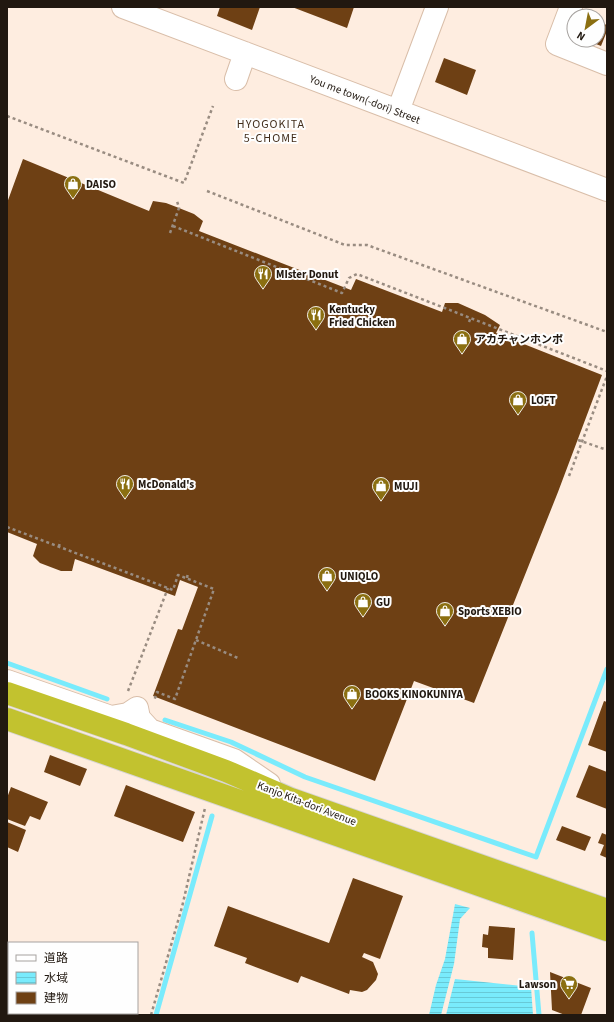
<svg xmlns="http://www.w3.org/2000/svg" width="614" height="1022" viewBox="0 0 614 1022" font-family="'Source Sans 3','Noto Sans JP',sans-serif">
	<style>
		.water { fill: url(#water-rules) }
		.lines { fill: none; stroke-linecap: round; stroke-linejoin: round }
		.stream { stroke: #79ebfc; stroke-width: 5 }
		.building { fill: #6e4014 }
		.minor-casing { stroke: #d9bea9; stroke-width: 24 }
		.highway-casing { stroke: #d7d5d4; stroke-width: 24 }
		.path { stroke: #998c81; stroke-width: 2.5; stroke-dasharray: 3 3; stroke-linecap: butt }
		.minor { stroke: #fff; stroke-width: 22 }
		.highway { stroke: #c2c22f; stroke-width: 22 }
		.labels { text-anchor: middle; stroke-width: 4; stroke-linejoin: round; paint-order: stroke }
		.street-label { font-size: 11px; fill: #211810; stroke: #fefefe }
		.poi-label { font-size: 11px; font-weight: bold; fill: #211810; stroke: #fefefe; text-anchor: start }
		.neighbourhood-label { font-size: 12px; letter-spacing: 1px; fill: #422d1b; stroke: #fefefe }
	</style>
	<defs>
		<pattern id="water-rules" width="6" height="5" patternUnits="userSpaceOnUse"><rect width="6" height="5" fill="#79ebfc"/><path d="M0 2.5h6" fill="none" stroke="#68c9d7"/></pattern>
	</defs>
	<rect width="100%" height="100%" fill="#feede0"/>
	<path class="water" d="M455,904L470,908L460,919L454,964L441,1015H429L436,985L445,959Z
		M455,979L531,987L533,1015H446Z"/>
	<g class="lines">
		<path class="stream" d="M7,663L107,699
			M165,720L231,742L305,777L536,857L607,669
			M532,933L539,1015
			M156,1015L212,816"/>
	</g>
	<path class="building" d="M220,7H260L252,30L217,16Z
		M292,7H354L347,28Z
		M598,22L607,25V31L601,46L586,40H598Z
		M444,58L476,70L467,95L435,82Z
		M23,159L149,211L153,201L166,203L179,208L194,214L203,221L199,231L351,290L356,279L442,312L445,303H458L485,315L500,325L496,333L602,375L558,492L474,703L414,681L375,781L153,696L178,629L182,630L198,587L180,580L175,596L75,559L72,571H61L40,563L33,556L37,544L7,532V203Z
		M604,701L607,702V752L588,745Z
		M50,755L87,769L80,786L44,772Z
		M589,765L607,772V809L576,797Z
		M126,785L195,812L183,842L114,816Z
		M11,787L48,802L40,820L30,816L25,826L7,819V798Z
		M7,822L26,830L18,852L7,847Z
		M562,826L591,837L585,851L556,840Z
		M602,833L607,835V858L600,855L604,845L598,843Z
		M353,878L403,896L380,959L364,953L362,957L373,962L378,974L376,980L367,990L362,992L350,990L349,994L301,976L298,983L245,963L247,958L214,946L228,906L329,943Z
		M489,926L515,928L513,960L488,958V948L482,947L483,934L488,935Z
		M550,972L591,988L581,1015H565L552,1010Z"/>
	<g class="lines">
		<defs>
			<path id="minor" d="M123,7L607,190
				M571,7L557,44L607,64
				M236,79L245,53
				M398,111L437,7
				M7,681L111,717L128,714L137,708L139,718L150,730L234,760L269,784"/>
			<path id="highway" d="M7,693L126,734L226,771L291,799L607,910
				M7,719L607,930"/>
		</defs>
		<use href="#minor" class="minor-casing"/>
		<use href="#highway" class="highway-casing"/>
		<path class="path" d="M7,116L184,183L213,106
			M207,191L345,245H367L607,332
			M173,226L342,293L349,278L357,274L607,371
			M170,233L179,208L177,201
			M469,322L471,317
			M578,440L607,450
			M569,476L607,376
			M7,527L173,590L178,575L214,589L175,699L157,692L154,701
			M59,547L60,541
			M187,578L188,573
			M196,640L238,658
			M128,691L168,588
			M151,1015L182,907L205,808"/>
		<use href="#minor" class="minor"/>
		<use href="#highway" class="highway"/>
	</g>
	<defs>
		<symbol id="shop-pin" viewBox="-11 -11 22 30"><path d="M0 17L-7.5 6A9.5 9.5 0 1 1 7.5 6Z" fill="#8b6f11" stroke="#fefefe"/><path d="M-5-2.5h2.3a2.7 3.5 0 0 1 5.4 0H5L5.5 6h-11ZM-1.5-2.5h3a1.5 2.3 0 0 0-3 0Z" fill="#fff"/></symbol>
		<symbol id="restaurant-pin" viewBox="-11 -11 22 30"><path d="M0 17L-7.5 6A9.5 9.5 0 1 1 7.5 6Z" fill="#8b6f11" stroke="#fefefe"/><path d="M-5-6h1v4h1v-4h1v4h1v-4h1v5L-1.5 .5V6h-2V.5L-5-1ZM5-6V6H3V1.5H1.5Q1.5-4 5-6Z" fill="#fff"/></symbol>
		<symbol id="supermarket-pin" viewBox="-11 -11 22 30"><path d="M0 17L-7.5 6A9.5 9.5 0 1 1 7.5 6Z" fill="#8b6f11" stroke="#fefefe"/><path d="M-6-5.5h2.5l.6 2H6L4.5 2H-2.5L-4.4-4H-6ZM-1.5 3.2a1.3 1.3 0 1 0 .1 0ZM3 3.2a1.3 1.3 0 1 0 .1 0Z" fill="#fff"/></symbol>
	</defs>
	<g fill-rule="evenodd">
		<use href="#shop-pin" x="63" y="174" width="20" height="27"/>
		<use href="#restaurant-pin" x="253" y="264" width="20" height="27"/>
		<use href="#restaurant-pin" x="306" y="305" width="20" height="27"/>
		<use href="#shop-pin" x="452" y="329" width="20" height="27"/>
		<use href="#shop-pin" x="508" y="390" width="20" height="27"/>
		<use href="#restaurant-pin" x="115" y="474" width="20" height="27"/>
		<use href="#shop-pin" x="371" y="476" width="20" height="27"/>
		<use href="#shop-pin" x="317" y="566" width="20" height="27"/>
		<use href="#shop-pin" x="353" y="592" width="20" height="27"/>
		<use href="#shop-pin" x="435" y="601" width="20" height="27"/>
		<use href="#shop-pin" x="342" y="684" width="20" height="27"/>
		<use href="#supermarket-pin" x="559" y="974" width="20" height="27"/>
	</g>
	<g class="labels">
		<g class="street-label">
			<text transform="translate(365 99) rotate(21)" y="4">You me town(-dori) Street</text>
			<text transform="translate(307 803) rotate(21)" y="4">Kanjo Kita-dori Avenue</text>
		</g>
		<g class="poi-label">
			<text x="86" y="188">DAISO</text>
			<text x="276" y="278">MIster Donut</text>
			<text x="329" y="313">Kentucky<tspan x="329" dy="13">Fried Chicken</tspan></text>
			<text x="475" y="343">アカチャンホンポ</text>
			<text x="531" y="404">LOFT</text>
			<text x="138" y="488">McDonald's</text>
			<text x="394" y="490">MUJI</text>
			<text x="340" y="580">UNIQLO</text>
			<text x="376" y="606">GU</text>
			<text x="458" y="615">Sports XEBIO</text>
			<text x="365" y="698">BOOKS KINOKUNIYA</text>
			<text x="556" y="988" text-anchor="end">Lawson</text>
		</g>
		<g class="neighbourhood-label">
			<text x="271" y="128">HYOGOKITA<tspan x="271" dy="14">5-CHOME</tspan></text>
		</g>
	</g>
	<rect width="614" height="1022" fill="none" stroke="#211810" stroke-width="16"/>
	<rect x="8" y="942" width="130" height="72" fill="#fefefe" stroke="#a6a29f"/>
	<rect x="16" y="955" width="20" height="6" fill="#ffffff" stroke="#a6a29f"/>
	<text x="44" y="962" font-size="12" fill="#211810">道路</text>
	<rect x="16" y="972" width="20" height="12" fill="url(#water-rules)" stroke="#a6a29f"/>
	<text x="44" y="982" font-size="12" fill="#211810">水域</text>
	<rect x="16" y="992" width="20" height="12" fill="#6e4014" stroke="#a6a29f"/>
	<text x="44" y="1002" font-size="12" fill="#211810">建物</text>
	<g transform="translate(586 28) rotate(212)"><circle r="19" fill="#fefefe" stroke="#a6a29f"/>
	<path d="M0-3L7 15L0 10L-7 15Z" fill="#8b6f11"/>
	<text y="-6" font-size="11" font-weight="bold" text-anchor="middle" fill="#211810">N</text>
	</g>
</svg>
